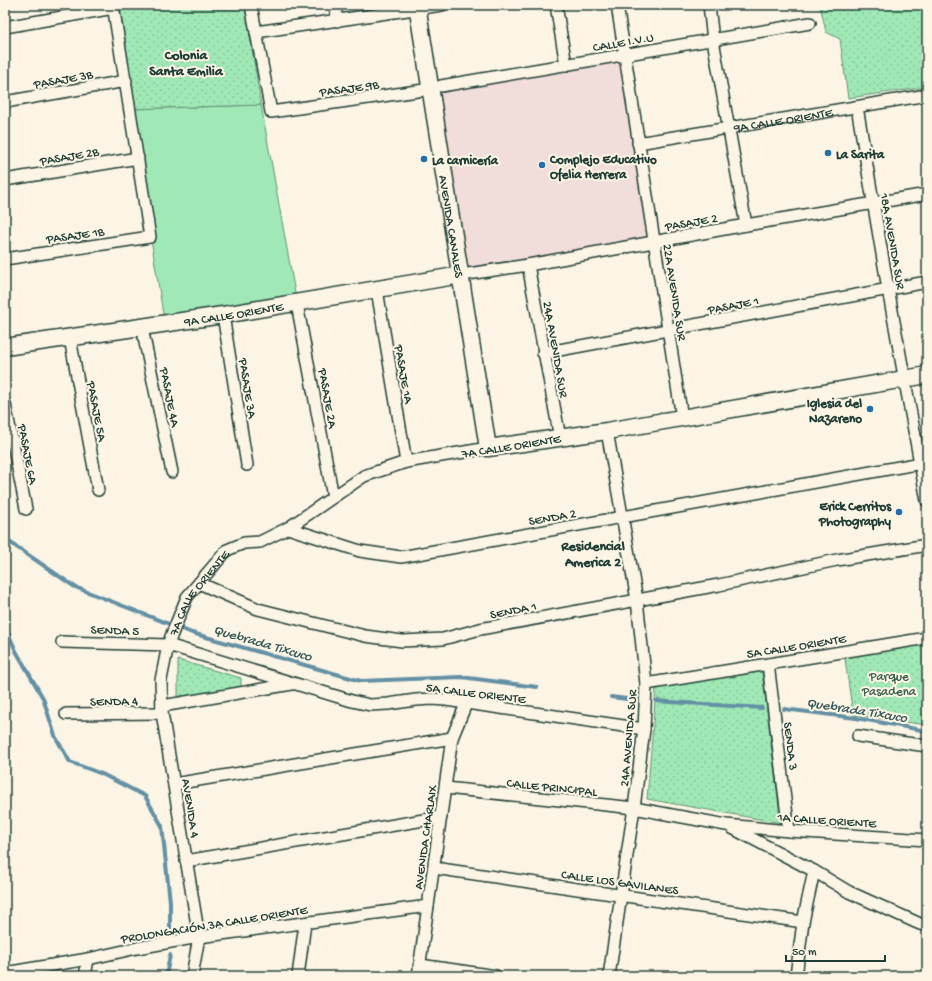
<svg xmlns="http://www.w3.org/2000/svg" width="932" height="981" viewBox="0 0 932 981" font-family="'Gochi Hand',sans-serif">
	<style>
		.built { fill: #f1ddda }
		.grass { fill: #a0e8b6; stroke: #609275 }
		.park { fill: url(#park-dots); stroke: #609275 }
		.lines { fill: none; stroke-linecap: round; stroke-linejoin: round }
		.stream { stroke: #6390a4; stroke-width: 4 }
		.street-casing { stroke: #1f3d34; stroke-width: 14 }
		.secondary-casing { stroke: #1f3d34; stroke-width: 19 }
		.street { stroke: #fcf5e5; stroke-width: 11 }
		.secondary { stroke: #fcf5e5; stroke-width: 16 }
		.poi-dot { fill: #1f6fb2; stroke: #fcf5e5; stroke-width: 1.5 }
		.labels { text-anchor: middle; stroke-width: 4; stroke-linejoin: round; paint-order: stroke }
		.street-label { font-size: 13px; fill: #1f3d34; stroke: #fcf5e5 }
		.poi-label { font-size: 13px; font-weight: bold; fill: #1f3d34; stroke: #fcf5e5; text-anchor: start }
		.park-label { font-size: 13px; fill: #395f4e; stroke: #fcf5e5 }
		.neighbourhood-label { font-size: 14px; font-weight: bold; fill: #1f3d34; stroke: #fcf5e5 }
		.water-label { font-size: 14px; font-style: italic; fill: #365959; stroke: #fcf5e5 }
	</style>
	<defs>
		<pattern id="park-dots" width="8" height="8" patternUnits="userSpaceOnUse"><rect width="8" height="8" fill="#a0e8b6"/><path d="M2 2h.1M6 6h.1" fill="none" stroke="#89c89d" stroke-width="1.8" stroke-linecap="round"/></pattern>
	</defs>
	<rect width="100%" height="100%" fill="#fcf5e5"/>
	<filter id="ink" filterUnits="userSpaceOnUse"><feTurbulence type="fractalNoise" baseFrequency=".025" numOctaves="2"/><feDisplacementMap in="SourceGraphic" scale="8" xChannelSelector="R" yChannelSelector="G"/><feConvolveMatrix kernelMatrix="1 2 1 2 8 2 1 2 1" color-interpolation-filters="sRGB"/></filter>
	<g filter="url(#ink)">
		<path class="built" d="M625,55L654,242L461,275L431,89Z"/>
		<path class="grass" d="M261,105L297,304L165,326L130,109Z"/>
		<path class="park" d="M111,5H245L261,105L130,109Z
			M820,5H927V87L848,98L840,39L826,32Z
			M927,638V725L853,715L844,652Z
			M178,660L241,678V688L178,702Z
			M762,671L781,823L647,799L656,688Z"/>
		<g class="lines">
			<path class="stream" d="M5,539L75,587L192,633L361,681L461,677L537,687
				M5,626L16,651L43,698L55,736L70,762L102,774L145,796L162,826L170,902V932
				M611,697L635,700
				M656,701L762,708
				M784,709L856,718L927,731
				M166,976L170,955"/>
			<defs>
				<g id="street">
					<path d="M251,5L271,112L431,89"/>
					<path d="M335,5L337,21"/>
					<path d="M556,5L566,65"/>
					<path d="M617,5L682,418"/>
					<path d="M709,5L713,40L746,225"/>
					<path d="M5,27L114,8"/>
					<path d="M256,32L442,5"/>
					<path d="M441,86L810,23"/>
					<path d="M5,102L126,81"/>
					<path d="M857,107L888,289L927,501"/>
					<path id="s1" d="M638,143L927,95"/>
					<path d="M5,180L138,158"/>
					<path d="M5,259L150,237L113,5"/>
					<path d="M528,265L560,438"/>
					<path d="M461,275L528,265L746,225L927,194"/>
					<path d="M377,290L406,462"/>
					<path d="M297,304L333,497"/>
					<path d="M223,315L247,465"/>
					<path d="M142,328L172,472"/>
					<path d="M70,338L98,490"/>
					<path d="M543,353L927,282"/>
					<path d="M5,404L26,509"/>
					<path d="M607,431L637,600L646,684L644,729L634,808L609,976"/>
					<path d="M288,528L360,551L401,557L927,462"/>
					<path d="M199,583L258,609L365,636L402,641L443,639L480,629L719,585L837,560L927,545"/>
					<path d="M62,642L168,645L352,701L370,705L388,704L416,700L431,699L446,700L644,729"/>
					<path d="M768,664L789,831"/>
					<path d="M646,684L927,638"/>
					<path d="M162,706L292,684"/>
					<path d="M66,714L162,713"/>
					<path d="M858,736L927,746"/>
					<path d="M174,784L452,738"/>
					<path d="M446,788L634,808L726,825L789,831L927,840"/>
					<path d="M732,828L814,871L849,892L920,924L927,925"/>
					<path d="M186,861L441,817"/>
					<path d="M434,868L803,922"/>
					<path d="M420,965L496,976"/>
					<path d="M5,973L88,959L137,948L199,937L428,906"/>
					<path d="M85,976L88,959"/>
					<path id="s2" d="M192,976L199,937L162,713L161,680L168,645L172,634L187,597L227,550L244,543L260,542L288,528L364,476L406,462L488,448"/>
					<path d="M298,976L305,923"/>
					<path d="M418,976L452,738L466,704"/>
					<path d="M796,976L803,922L814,871"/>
				</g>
				<g id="secondary">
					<path id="s3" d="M417,5L488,448L607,431L927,375"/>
					<path id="s4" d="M5,347L223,315L461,275"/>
				</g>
			</defs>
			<use href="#street" class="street-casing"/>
			<use href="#secondary" class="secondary-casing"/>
			<use href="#street" class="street"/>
			<use href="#secondary" class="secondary"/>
		</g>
	</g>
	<g class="poi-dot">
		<circle cx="828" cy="153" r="4"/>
		<circle cx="424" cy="159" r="4"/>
		<circle cx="542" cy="165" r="4"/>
		<circle cx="870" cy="409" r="4"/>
		<circle cx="899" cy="512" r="4"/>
	</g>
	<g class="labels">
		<g class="street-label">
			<text transform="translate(623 41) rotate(-10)" y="5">CALLE I.V.U</text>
			<text transform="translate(63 78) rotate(-10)" y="5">PASAJE 3B</text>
			<text transform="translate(349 87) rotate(-8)" y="5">PASAJE 9B</text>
			<text dy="5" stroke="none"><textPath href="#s1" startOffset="147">9A CALLE ORIENTE</textPath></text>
			<text transform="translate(69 155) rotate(-10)" y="5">PASAJE 2B</text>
			<text transform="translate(691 221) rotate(-10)" y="5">PASAJE 2</text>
			<text dy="5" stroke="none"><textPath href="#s3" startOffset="224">AVENIDA CANALES</textPath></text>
			<text transform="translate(75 234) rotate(-8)" y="5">PASAJE 1B</text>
			<text transform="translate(894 241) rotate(80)" y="5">18A AVENIDA SUR</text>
			<text transform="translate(676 292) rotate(81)" y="5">22A AVENIDA SUR</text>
			<text transform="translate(733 304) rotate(-11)" y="5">PASAJE 1</text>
			<text dy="5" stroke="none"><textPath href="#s4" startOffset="231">9A CALLE ORIENTE</textPath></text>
			<text transform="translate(557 349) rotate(80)" y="5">24A AVENIDA SUR</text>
			<text transform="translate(405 374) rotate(80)" y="5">PASAJE 1A</text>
			<text transform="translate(249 388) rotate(81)" y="5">PASAJE 3A</text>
			<text transform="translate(171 397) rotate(79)" y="5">PASAJE 4A</text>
			<text transform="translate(329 398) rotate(80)" y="5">PASAJE 2A</text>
			<text transform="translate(98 411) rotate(79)" y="5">PASAJE 5A</text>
			<text transform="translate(511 445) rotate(-9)" y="5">7A CALLE ORIENTE</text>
			<text transform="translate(29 454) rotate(79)" y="5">PASAJE 6A</text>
			<text transform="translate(552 516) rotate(-10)" y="5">SENDA 2</text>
			<text dy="5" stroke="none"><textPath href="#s2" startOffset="397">7A CALLE ORIENTE</textPath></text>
			<text transform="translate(513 609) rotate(-11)" y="5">SENDA 1</text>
			<text transform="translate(115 629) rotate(2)" y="5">SENDA 5</text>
			<text transform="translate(796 645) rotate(-9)" y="5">5A CALLE ORIENTE</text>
			<text transform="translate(476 692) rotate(7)" y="5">5A CALLE ORIENTE</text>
			<text transform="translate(114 700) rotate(-1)" y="5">SENDA 4</text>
			<text transform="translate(627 738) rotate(-85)" y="5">24A AVENIDA SUR</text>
			<text transform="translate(792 746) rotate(83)" y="5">SENDA 3</text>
			<text transform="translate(552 786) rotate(6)" y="5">CALLE PRINCIPAL</text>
			<text transform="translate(192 808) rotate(81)" y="5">AVENIDA 4</text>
			<text transform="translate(827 819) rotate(4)" y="5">1A CALLE ORIENTE</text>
			<text transform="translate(424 837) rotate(-82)" y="5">AVENIDA CHARLAIX</text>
			<text transform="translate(620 881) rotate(8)" y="5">CALLE LOS GAVILANES</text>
			<text transform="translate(214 923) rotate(-9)" y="5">PROLONGACIÓN 3A CALLE ORIENTE</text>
		</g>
		<g class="poi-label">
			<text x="836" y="158">La Sarita</text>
			<text x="550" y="163">Complejo Educativo<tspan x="550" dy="15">Ofelia Herrera</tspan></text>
			<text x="432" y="164">La carnicería</text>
			<text x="862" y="407" text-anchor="end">Iglesia del<tspan x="862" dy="15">Nazareno</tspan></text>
			<text x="891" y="510" text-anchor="end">Erick Cerritos<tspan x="891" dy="15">Photography</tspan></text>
		</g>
		<g class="park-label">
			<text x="889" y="680">Parque<tspan x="889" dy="15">Pasadena</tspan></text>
		</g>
		<g class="neighbourhood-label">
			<text x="186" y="59">Colonia<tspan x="186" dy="16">Santa Emilia</tspan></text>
			<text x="593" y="550">Residencial<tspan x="593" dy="16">America 2</tspan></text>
		</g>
		<g class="water-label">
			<text transform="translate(263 642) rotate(16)" y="5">Quebrada Tixcuco</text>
			<text transform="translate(857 709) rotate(9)" y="5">Quebrada Tixcuco</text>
		</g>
	</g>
	<rect width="932" height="981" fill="none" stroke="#fcf5e5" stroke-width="20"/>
	<rect x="10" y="10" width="912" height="961" fill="none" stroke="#1f3d34" stroke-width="1.5" filter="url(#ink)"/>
	<path d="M786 955v6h99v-6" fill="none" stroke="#1f3d34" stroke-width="2"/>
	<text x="792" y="955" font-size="12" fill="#1f3d34" stroke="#fcf5e5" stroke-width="3" paint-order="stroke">50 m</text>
</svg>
